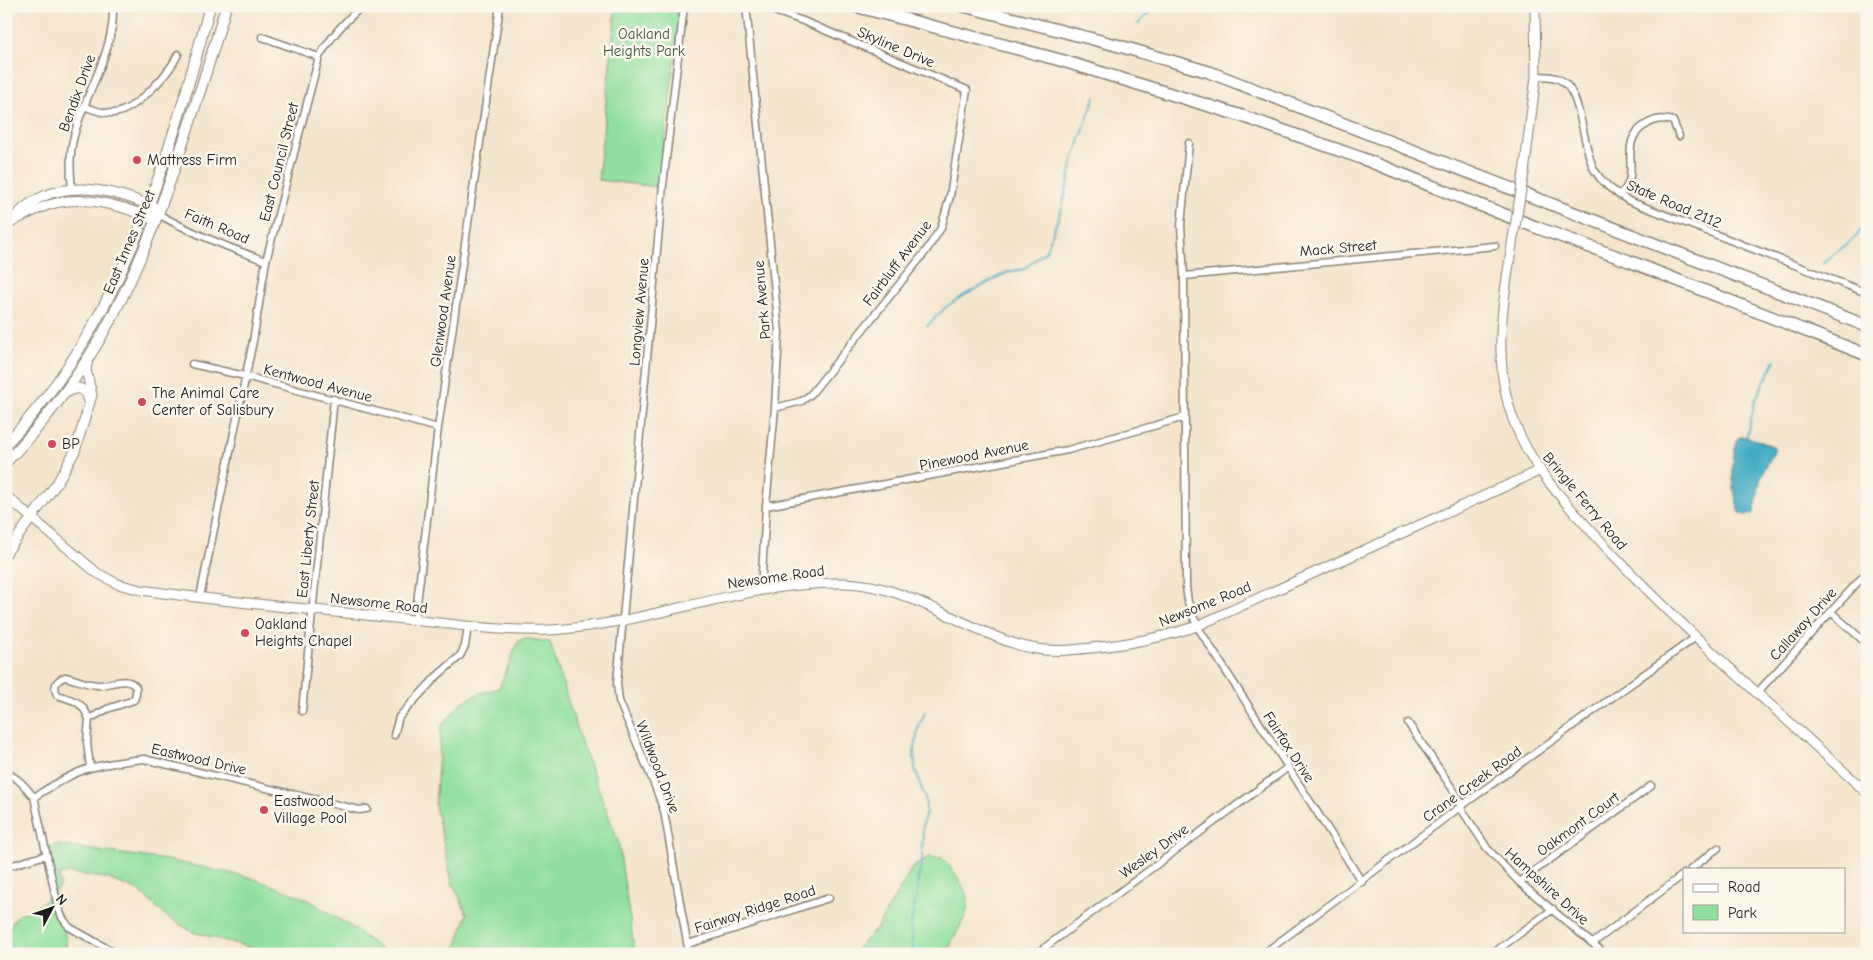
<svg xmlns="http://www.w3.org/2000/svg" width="1873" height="960" viewBox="0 0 1873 960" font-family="'Comic Neue',sans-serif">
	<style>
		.green { fill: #90df9e; stroke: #567e5d }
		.water { fill: #43abc3; stroke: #306470 }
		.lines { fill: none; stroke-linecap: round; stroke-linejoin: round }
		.stream { stroke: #43abc3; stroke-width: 2 }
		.street-casing { stroke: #888074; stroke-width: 9 }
		.secondary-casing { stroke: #888074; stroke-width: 11 }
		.primary-casing { stroke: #888074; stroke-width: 12 }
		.highway-casing { stroke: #888074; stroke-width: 14 }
		.street { stroke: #fff; stroke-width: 6 }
		.secondary { stroke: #fff; stroke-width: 9 }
		.primary { stroke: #fff; stroke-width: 10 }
		.highway { stroke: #fff; stroke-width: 11 }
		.secondary-bridge-casing { stroke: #888074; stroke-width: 11; stroke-linecap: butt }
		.secondary-bridge { stroke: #fff; stroke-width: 9 }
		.poi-dot { fill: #d1495b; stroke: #fbf7ec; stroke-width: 2 }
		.labels { text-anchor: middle; stroke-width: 5; stroke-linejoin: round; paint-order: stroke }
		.park-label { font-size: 15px; fill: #3f5643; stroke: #fbf7ec }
		.street-label { font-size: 15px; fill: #1c1c1c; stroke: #fbf7ec }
		.poi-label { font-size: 15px; fill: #1c1c1c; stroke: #fbf7ec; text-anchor: start }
	</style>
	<rect width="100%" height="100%" fill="#fbf7ec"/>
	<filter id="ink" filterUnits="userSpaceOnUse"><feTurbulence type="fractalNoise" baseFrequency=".02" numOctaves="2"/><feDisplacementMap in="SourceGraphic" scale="10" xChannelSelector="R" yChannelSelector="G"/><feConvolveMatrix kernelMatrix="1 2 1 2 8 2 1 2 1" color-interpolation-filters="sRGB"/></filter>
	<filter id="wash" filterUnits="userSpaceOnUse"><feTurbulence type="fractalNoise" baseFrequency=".0096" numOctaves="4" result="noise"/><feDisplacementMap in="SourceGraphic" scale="20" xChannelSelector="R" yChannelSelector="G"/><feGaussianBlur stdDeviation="1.12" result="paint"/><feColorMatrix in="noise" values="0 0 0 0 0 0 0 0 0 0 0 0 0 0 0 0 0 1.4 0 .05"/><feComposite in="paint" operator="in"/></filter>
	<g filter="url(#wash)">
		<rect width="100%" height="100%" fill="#f5e5cd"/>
		<path class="green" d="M616,6H681L659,187L598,180Z
			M524,638L550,642L579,737L618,841L635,954H454L467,914L452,882L435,805L441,727L461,703L480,693L499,688L518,642Z
			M56,845L167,860L249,877L307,899L353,928L387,954H274L193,932L167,917L139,891L106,878L68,873L59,875L60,885L52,897C57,911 71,941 65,954H6C6,940 7,928 16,917C19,913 26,912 30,910C55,899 51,888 45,865L53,863L49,846Z
			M929,857L942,858C953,869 972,893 967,910C963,925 952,938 947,954H851L876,929L912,868Z"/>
		<path class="water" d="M1739,437H1748L1773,446L1775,449C1772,459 1764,467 1761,478C1757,490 1758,501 1754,513L1747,516L1740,513C1732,494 1729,455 1739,437Z"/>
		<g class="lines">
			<path class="stream" d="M1138,24L1147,15L1152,6
				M1823,263L1856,237L1867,221
				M927,326L947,306L963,296L1008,272L1024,269L1046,251L1062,208L1074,157L1095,97
				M1746,439L1755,401L1775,360
				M913,954L911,924L917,894L918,878L922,863L923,824L926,811L925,798L915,769L914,753L918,729L925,712"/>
		</g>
	</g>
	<g filter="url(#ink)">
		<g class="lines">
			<defs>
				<path id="street" d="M684,6L663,185L617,683L619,701L655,786L664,811L689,954
					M746,6L779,332L775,408L766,506L761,591
					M760,6L803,21L967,90L950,196L941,228L926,251L811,394L802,401L775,408
					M262,37L319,57
					M1536,76C1543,76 1550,76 1556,78C1584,86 1581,148 1595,171C1603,184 1615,193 1629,201L1867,293
					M84,106C93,110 103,114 114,113C135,111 170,73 178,54
					M1189,143L1181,225L1184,276L1186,587L1188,602L1197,626L1362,882
					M72,190C70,172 69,153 74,136C85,92 115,53 113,6
					M1619,195C1645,176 1614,142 1647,124C1656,119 1662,118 1673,121L1679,136
					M158,214C192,233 229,248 266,261
					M1184,276L1495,246
					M192,364L245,376L438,428
					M766,506L1068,450L1185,417
					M200,597L253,341L266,261L319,57C332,36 343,22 363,6
					M1831,612L1867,644
					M415,620L438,428L500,6
					M65,677C76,679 90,686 101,685C113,684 127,676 136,687V694L134,700L107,709L89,719C82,701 75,701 57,695C53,686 56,680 65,677Z
					M1757,693L1867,572
					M302,711L334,399
					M89,719L87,742L90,768
					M1408,723L1460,800V807L1487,848L1519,882L1605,954
					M394,735L399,717L436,677L460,656L465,646L468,626
					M6,773C18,777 26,788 34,797L58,907L62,917L69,927L117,954
					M34,797C52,786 70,774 90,768C108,763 126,761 144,759L359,810L367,809
					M6,867L46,855
					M1691,869L1718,848
					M1519,882L1651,786
					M1593,943L1684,874
					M688,944L829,898
					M1036,954L1287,768
					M1263,954L1460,807L1696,637
					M1492,954L1553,909"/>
				<path id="secondary" d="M1524,173L1536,76L1535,6
					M6,227C14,220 19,211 28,205C65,178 115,190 154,207L158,214L150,218C120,205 84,195 52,204C38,208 25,215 12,222
					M1513,238C1505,292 1493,348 1508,403C1523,461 1566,504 1606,547C1688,635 1780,712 1867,793
					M6,496L97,573L118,584L141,590C225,602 310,609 394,618C445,623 499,632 550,630C649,625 744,581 844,583C892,584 933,609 976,628C996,637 1016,646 1037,649C1056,652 1073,650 1091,648C1128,644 1162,638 1197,626L1539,471
					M6,553L57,483L75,451L92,395L86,370L88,360"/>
				<path id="primary" d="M67,392C77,385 86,388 89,400
					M6,444C121,325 168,162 210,6
					M6,462C99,367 142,267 183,143C198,98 213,52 226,6"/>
				<path id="highway" d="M855,6L1060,60L1242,116L1361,158L1538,228L1629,261L1867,355
					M964,6L1116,45L1209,72L1867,326"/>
			</defs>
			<use href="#street" class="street-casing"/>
			<use href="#secondary" class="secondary-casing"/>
			<use href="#primary" class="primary-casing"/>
			<use href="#highway" class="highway-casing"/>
			<use href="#street" class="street"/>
			<use href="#secondary" class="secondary"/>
			<use href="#primary" class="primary"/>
			<use href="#highway" class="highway"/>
			<defs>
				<path id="secondary-bridge" d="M1513,238L1524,173"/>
			</defs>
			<use href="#secondary-bridge" class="secondary-bridge-casing"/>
			<use href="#secondary-bridge" class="secondary-bridge"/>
		</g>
	</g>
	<g class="poi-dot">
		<circle cx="137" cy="160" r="5"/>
		<circle cx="142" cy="402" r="5"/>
		<circle cx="52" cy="444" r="5"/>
		<circle cx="245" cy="633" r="5"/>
		<circle cx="264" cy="810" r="5"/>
	</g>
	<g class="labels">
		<g class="park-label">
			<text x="644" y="39">Oakland<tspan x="644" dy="17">Heights Park</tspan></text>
		</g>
		<g class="street-label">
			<text transform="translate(896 47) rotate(23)" y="5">Skyline Drive</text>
			<text transform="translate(77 93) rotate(-70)" y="5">Bendix Drive</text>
			<text transform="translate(279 162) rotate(-76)" y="5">East Council Street</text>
			<text transform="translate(1674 204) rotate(23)" y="5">State Road 2112</text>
			<text transform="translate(217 226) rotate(23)" y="5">Faith Road</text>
			<text transform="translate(129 242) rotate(-67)" y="5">East Innes Street</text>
			<text transform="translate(1338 248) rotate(-5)" y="5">Mack Street</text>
			<text transform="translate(897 263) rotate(-53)" y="5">Fairbluff Avenue</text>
			<text transform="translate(762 300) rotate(-95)" y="5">Park Avenue</text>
			<text transform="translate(443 311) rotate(-82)" y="5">Glenwood Avenue</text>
			<text transform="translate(639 312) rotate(-85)" y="5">Longview Avenue</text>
			<text transform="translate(318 383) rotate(15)" y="5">Kentwood Avenue</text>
			<text transform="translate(974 455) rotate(-11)" y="5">Pinewood Avenue</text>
			<text transform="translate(1585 501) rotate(50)" y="5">Bringle Ferry Road</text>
			<text transform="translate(308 539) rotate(-84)" y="5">East Liberty Street</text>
			<text transform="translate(776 577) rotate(-8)" y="5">Newsome Road</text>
			<text transform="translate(379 603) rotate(6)" y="5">Newsome Road</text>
			<text transform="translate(1205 604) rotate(-22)" y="5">Newsome Road</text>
			<text transform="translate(1803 624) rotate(-48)" y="5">Callaway Drive</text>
			<text transform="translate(1289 747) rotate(57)" y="5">Fairfax Drive</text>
			<text transform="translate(199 759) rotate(13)" y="5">Eastwood Drive</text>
			<text transform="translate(658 767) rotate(69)" y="5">Wildwood Drive</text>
			<text transform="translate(1472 784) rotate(-36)" y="5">Crane Creek Road</text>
			<text transform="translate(1578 824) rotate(-36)" y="5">Oakmont Court</text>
			<text transform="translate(1154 851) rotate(-36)" y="5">Wesley Drive</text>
			<text transform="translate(1547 886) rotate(42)" y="5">Hampshire Drive</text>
			<text transform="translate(755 909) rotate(-18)" y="5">Fairway Ridge Road</text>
		</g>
		<g class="poi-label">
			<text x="147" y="165">Mattress Firm</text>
			<text x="152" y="398">The Animal Care<tspan x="152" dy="17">Center of Salisbury</tspan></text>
			<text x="62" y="449">BP</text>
			<text x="255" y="629">Oakland<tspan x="255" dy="17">Heights Chapel</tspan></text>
			<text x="274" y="806">Eastwood<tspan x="274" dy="17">Village Pool</tspan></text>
		</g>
	</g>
	<rect width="1873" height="960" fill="none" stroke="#fbf7ec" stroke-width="25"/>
	<rect x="1683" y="868" width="162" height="65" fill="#fbf7ec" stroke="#a29f99"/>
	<rect x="1693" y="884" width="25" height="8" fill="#ffffff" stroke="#a29f99"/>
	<text x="1728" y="892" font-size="15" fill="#1c1c1c">Road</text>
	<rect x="1693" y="905" width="25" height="15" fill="#90df9e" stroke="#a29f99"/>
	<text x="1728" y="918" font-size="15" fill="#1c1c1c">Park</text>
	<g transform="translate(52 908) rotate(49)" stroke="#fbf7ec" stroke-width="4" paint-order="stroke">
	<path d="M0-4L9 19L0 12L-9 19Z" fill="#1c1c1c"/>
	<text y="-8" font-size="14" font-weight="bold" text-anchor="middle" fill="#1c1c1c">N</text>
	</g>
</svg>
